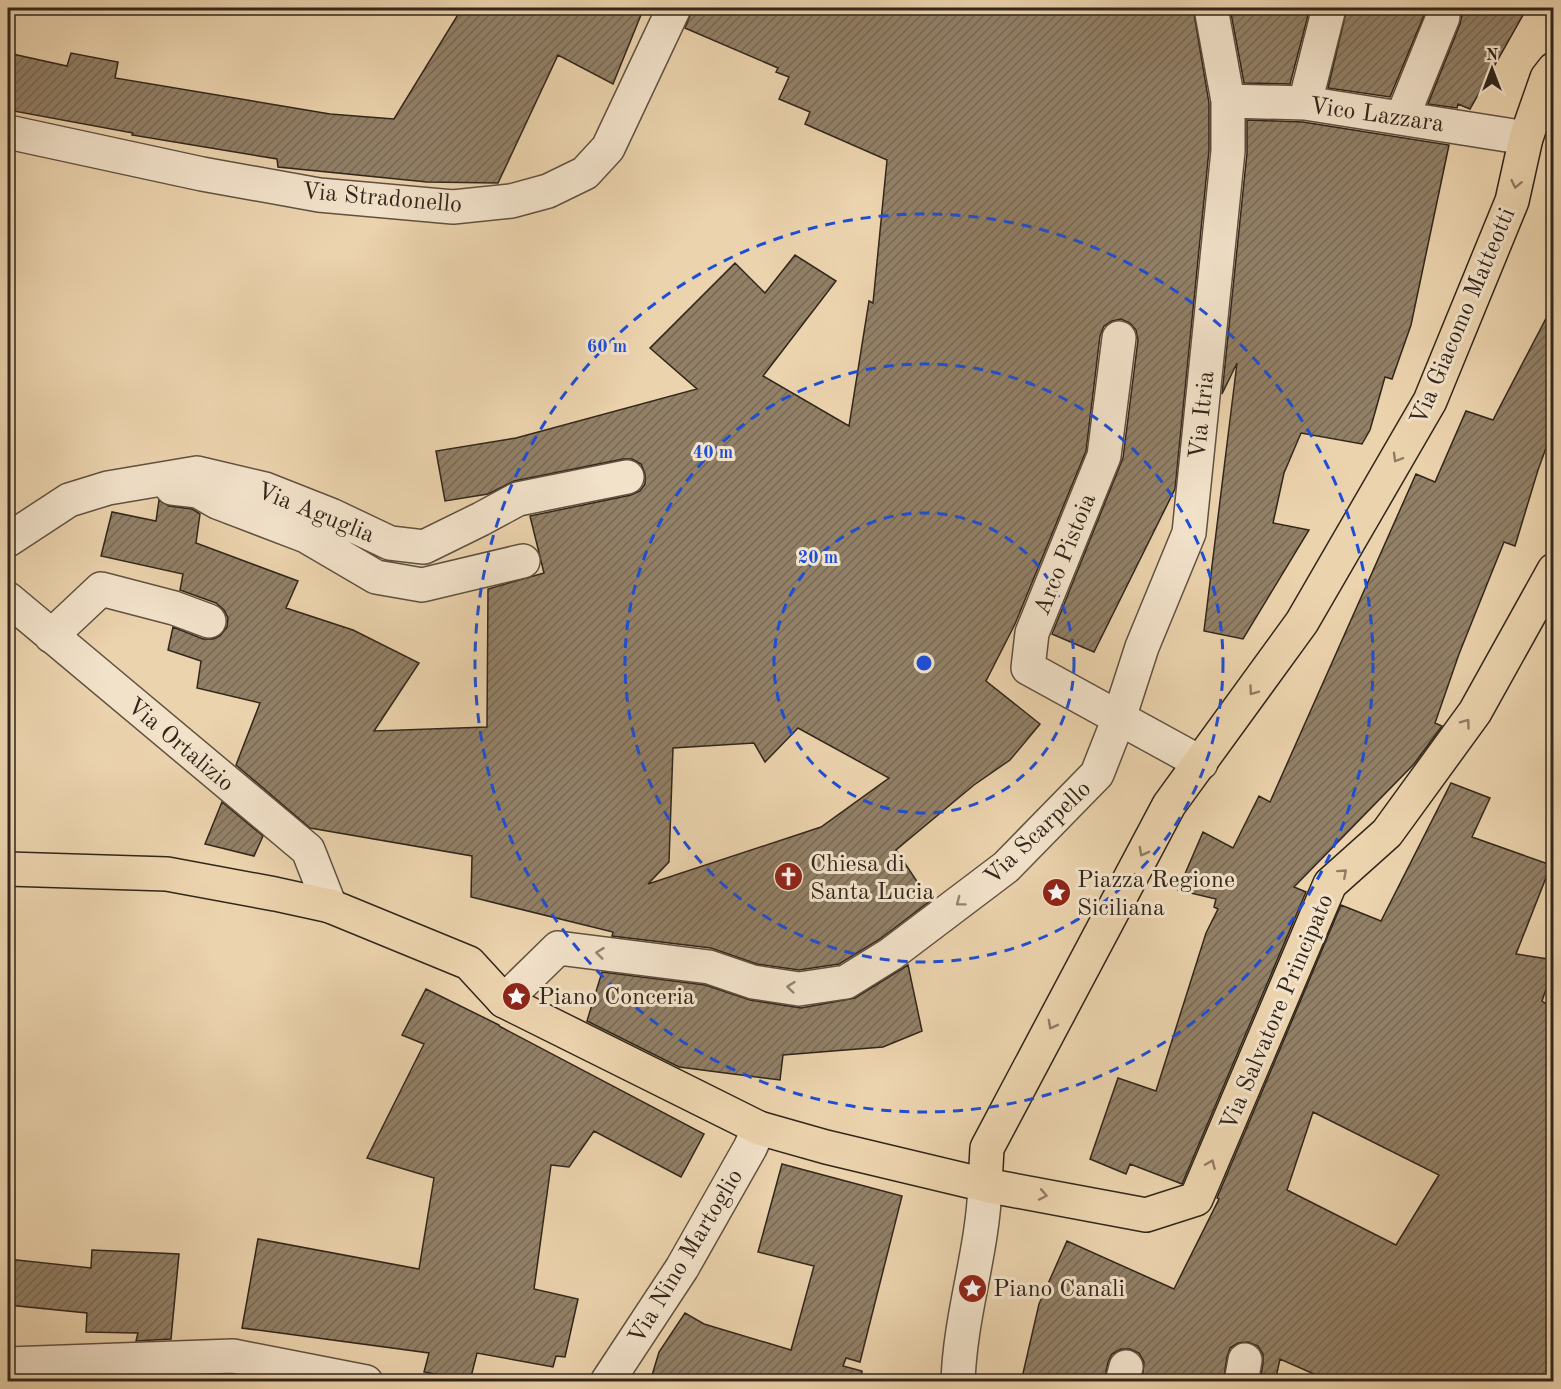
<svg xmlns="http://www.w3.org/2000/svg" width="1561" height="1389" viewBox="0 0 1561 1389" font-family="'Old Standard TT',serif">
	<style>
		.building { fill: url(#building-hatch); stroke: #32261b; stroke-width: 1.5; fill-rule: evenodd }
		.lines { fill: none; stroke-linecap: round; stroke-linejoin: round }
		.minor-casing { stroke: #605140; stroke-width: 36 }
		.major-casing { stroke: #32261b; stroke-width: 36 }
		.minor { stroke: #f2e2ca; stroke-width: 33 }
		.major { stroke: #ebd3ad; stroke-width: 33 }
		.oneway { stroke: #8e7c64 }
		.oneway2 { stroke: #928472 }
		.ring { fill: none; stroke: #1d4ed8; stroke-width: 3; stroke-dasharray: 10 8 }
		.labels { text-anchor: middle; stroke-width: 6; stroke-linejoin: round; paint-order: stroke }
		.street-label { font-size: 24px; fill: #32261b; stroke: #f2e2ca }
		.poi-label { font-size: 24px; fill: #32261b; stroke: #f2e2ca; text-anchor: start }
		.centre { fill: #1d4ed8; stroke: #f2e2ca; stroke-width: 3 }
		.ring-label { font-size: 18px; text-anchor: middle; font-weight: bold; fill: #1d4ed8; stroke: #f2e2ca; stroke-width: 6; stroke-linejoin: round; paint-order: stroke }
	</style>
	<defs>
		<pattern id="building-hatch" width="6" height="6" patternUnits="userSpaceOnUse" patternTransform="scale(1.5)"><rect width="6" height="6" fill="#928067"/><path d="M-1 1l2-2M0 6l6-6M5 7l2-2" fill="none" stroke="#786954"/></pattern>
	</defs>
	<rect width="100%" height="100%" fill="#ebd3ad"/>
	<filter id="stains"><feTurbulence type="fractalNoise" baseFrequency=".00333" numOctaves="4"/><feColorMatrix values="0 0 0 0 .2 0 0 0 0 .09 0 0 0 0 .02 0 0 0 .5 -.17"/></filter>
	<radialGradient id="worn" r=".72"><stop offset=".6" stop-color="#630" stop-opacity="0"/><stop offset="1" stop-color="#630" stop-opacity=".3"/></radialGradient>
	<path class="building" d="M462,8H654L651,13L643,10L613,84L558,55L498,183L427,182L278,167L277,159L132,135L133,133L8,110V53L67,66L71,53L118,62L115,78L330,114L394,119Z
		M693,8H1193L1209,103V150L1175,489L1094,652L1052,634L1123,458L1138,340L1136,330L1130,323L1121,319L1112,321L1104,326L1100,336L1086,451L1015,624L986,681L1040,724L1010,760L974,785L896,850L930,901L880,939L839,964L799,970L757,964L711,948L612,936L613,932L471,897L472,856L310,828L236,765L260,703L197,688L201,661L168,650L173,627L203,639H213L220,636L227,627L228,618L224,610L216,603L180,590L183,574L101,556L112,512L156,521L159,500L169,506L192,509L200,514L196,543L298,581L286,608L353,630L419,663L374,731L487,727L488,589L544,573L530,516L631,495L640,491L645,484V474L641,464L632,459H623L514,481L488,494L445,501L436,451L516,438L697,389L650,348L735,263L765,293L795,255L836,281L763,376L849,426L869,301L873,303L887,160L805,124L810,112L779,99L789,77L776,72L778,68L685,28ZM798,728L889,778L821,827L648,884L669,862L673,748L754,743L765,762Z
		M1230,8H1310L1290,84L1244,83Z
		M1347,8H1427L1390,97L1328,88Z
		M1459,8H1527L1470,109L1458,104L1457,108L1428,104L1460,24L1462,15Z
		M1247,120L1303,122L1449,145L1411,325L1392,379L1385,377L1370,430L1362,444L1301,433L1284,473L1273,523L1309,530L1243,639L1204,631L1237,363L1222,394L1247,153Z
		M1554,303V426L1538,470L1515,546L1504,542L1459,654L1435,723L1442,726L1414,764L1294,887L1306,892L1182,1184L1130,1164L1126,1174L1090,1159L1118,1078L1156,1091L1206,933L1218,909L1214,907L1216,899L1178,890L1203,832L1233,848L1259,796L1270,802L1416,474L1435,482L1466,411L1493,420Z
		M1451,783L1490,798L1472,837L1551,865L1516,954L1554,960V966L1542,1001L1554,1009V1382H1332L1280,1359L1275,1382H1260L1263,1363V1354L1258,1346L1248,1342L1238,1343L1230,1348L1227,1357L1223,1382H1142L1144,1362L1139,1353L1130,1349H1121L1112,1354L1108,1362L1104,1382H1021L1039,1304L1067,1241L1174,1289L1219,1199L1217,1198L1341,905L1381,921ZM1313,1112L1439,1175L1396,1245L1287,1190Z
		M222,802L263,836L254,856L205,844Z
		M908,965L922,1031L883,1047L783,1055L780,1080L679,1067L587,1021L602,972L705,985L750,1000L801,1008L855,998Z
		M426,989L499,1025V1026L704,1134L681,1177L594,1131L569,1167L551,1165L534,1289L578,1299L565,1357L556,1356L553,1367L477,1353L470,1381L424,1372L429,1353L242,1328L258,1239L419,1269L434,1178L367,1158L424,1044L402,1035Z
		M782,1164L902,1196L860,1362L846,1358L843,1366L862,1371L861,1382H650L659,1352L685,1313L704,1324L791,1350L814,1266L758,1252Z
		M92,1250L179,1254L171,1339L136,1341L138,1333L86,1332L87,1313L8,1305V1259L91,1268Z
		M168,1377L167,1382H126L127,1379Z"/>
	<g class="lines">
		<defs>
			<path id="minor" d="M1228,101L1305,103L1526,138
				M1305,103L1329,8
				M1402,118L1443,17
				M8,132L202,174L319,195L453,207L511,201L548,191L585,173L608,148L674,8
				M172,488L198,491L217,502L306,536L376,577L422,585L523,561
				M8,540L69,500L108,488L197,473L265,489L331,515L390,543L424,547L481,519L518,499L627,477
				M8,599L308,850L330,906
				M51,636L101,589L174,608L209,621
				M1201,763L1119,718L1142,647L1189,533L1228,151V101L1211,8
				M504,1001L558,948L709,967L753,982L799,989L846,982L891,954L1006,867L1097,774L1119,718L1028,668L1032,633L1104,456L1119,338
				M8,1364L233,1356L366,1382
				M607,1382L682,1268L750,1148L759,1128
				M958,1382C960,1315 983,1251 985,1185
				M1122,1382L1126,1367
				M1241,1382L1245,1360"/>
			<path id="major" d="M8,869L167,874L275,894L330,906L469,963L504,1001L759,1128L826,1147L985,1185L1146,1215L1196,1199L1330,884L1387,833L1475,712L1554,570
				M985,1185L987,1148L1169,805L1302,622L1430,401L1512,201L1526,138L1547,78L1554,69"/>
		</defs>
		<use href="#minor" class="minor-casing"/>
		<use href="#major" class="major-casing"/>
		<use href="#minor" class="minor"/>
		<use href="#major" class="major"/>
	</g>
	<defs><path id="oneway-chevron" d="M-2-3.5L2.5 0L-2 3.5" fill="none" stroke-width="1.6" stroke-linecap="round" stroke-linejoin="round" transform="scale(1.5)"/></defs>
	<g class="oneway">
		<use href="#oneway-chevron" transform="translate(1516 184) rotate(102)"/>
		<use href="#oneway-chevron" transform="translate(1397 458) rotate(120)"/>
		<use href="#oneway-chevron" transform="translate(1253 691) rotate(126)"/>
		<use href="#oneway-chevron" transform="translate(1466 723) rotate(-54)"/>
		<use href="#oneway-chevron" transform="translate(1143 852) rotate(118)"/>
		<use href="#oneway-chevron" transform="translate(1343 873) rotate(-42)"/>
		<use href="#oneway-chevron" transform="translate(1052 1025) rotate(118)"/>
		<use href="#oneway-chevron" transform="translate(1211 1164) rotate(-67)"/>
		<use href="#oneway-chevron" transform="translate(1043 1195) rotate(11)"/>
	</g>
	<g class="oneway2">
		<use href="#oneway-chevron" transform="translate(960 902) rotate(143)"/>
		<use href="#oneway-chevron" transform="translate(600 953) rotate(-173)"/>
		<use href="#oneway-chevron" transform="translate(791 987) rotate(-174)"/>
	</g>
	<g class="ring">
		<circle cx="924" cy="663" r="150"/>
		<circle cx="924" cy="663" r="299"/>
		<circle cx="924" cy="663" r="449"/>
	</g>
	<defs>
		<symbol id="church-disc" viewBox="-11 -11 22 22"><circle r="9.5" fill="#8f2418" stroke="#f2e2ca"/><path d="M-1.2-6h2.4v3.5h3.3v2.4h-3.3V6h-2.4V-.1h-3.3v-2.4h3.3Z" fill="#fff"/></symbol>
		<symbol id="sight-disc" viewBox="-11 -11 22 22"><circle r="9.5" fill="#8f2418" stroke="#f2e2ca"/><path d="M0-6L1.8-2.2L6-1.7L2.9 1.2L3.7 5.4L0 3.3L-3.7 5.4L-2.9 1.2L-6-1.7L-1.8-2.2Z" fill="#fff"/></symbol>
	</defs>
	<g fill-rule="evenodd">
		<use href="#church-disc" x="772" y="860" width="33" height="33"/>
		<use href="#sight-disc" x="1040" y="876" width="33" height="33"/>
		<use href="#sight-disc" x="500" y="980" width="33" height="33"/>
		<use href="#sight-disc" x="956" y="1272" width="33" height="33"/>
	</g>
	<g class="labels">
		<g class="street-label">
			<text transform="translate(1377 114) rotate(8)" y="8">Vico Lazzara</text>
			<text transform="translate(382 197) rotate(5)" y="8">Via Stradonello</text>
			<text transform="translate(1462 316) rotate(-67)" y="8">Via Giacomo Matteotti</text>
			<text transform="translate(1201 415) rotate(-84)" y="8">Via Itria</text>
			<text transform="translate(316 512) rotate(22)" y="8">Via Aguglia</text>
			<text transform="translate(1064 554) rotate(-68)" y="8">Arco Pistoia</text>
			<text transform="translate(181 744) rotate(40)" y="8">Via Ortalizio</text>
			<text transform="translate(1037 832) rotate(-44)" y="8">Via Scarpello</text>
			<text transform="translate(1276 1012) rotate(-67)" y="8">Via Salvatore Principato</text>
			<text transform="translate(685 1256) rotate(-59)" y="8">Via Nino Martoglio</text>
		</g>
		<g class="poi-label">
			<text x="810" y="871">Chiesa di<tspan x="810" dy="28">Santa Lucia</tspan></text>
			<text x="1077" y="887">Piazza Regione<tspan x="1077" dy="28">Siciliana</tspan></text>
			<text x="538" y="1004">Piano Conceria</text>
			<text x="993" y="1296">Piano Canali</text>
		</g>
	</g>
	<circle cx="924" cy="663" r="9" class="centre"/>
	<g class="ring-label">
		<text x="607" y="352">60 m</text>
		<text x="713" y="458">40 m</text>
		<text x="818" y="563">20 m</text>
	</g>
	<rect width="1561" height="1389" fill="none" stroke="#ebd3ad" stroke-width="30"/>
	<rect x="9" y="9" width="1543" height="1371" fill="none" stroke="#32261b" stroke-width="3"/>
	<rect x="15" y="15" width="1531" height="1359" fill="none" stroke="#32261b" stroke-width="1.5"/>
	<g transform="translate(1492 69)" stroke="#f2e2ca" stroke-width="4.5" paint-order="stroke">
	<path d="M0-4.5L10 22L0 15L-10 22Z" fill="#32261b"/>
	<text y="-9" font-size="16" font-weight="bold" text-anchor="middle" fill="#32261b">N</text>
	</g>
	<rect width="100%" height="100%" filter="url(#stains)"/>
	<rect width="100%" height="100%" fill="url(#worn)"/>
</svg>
